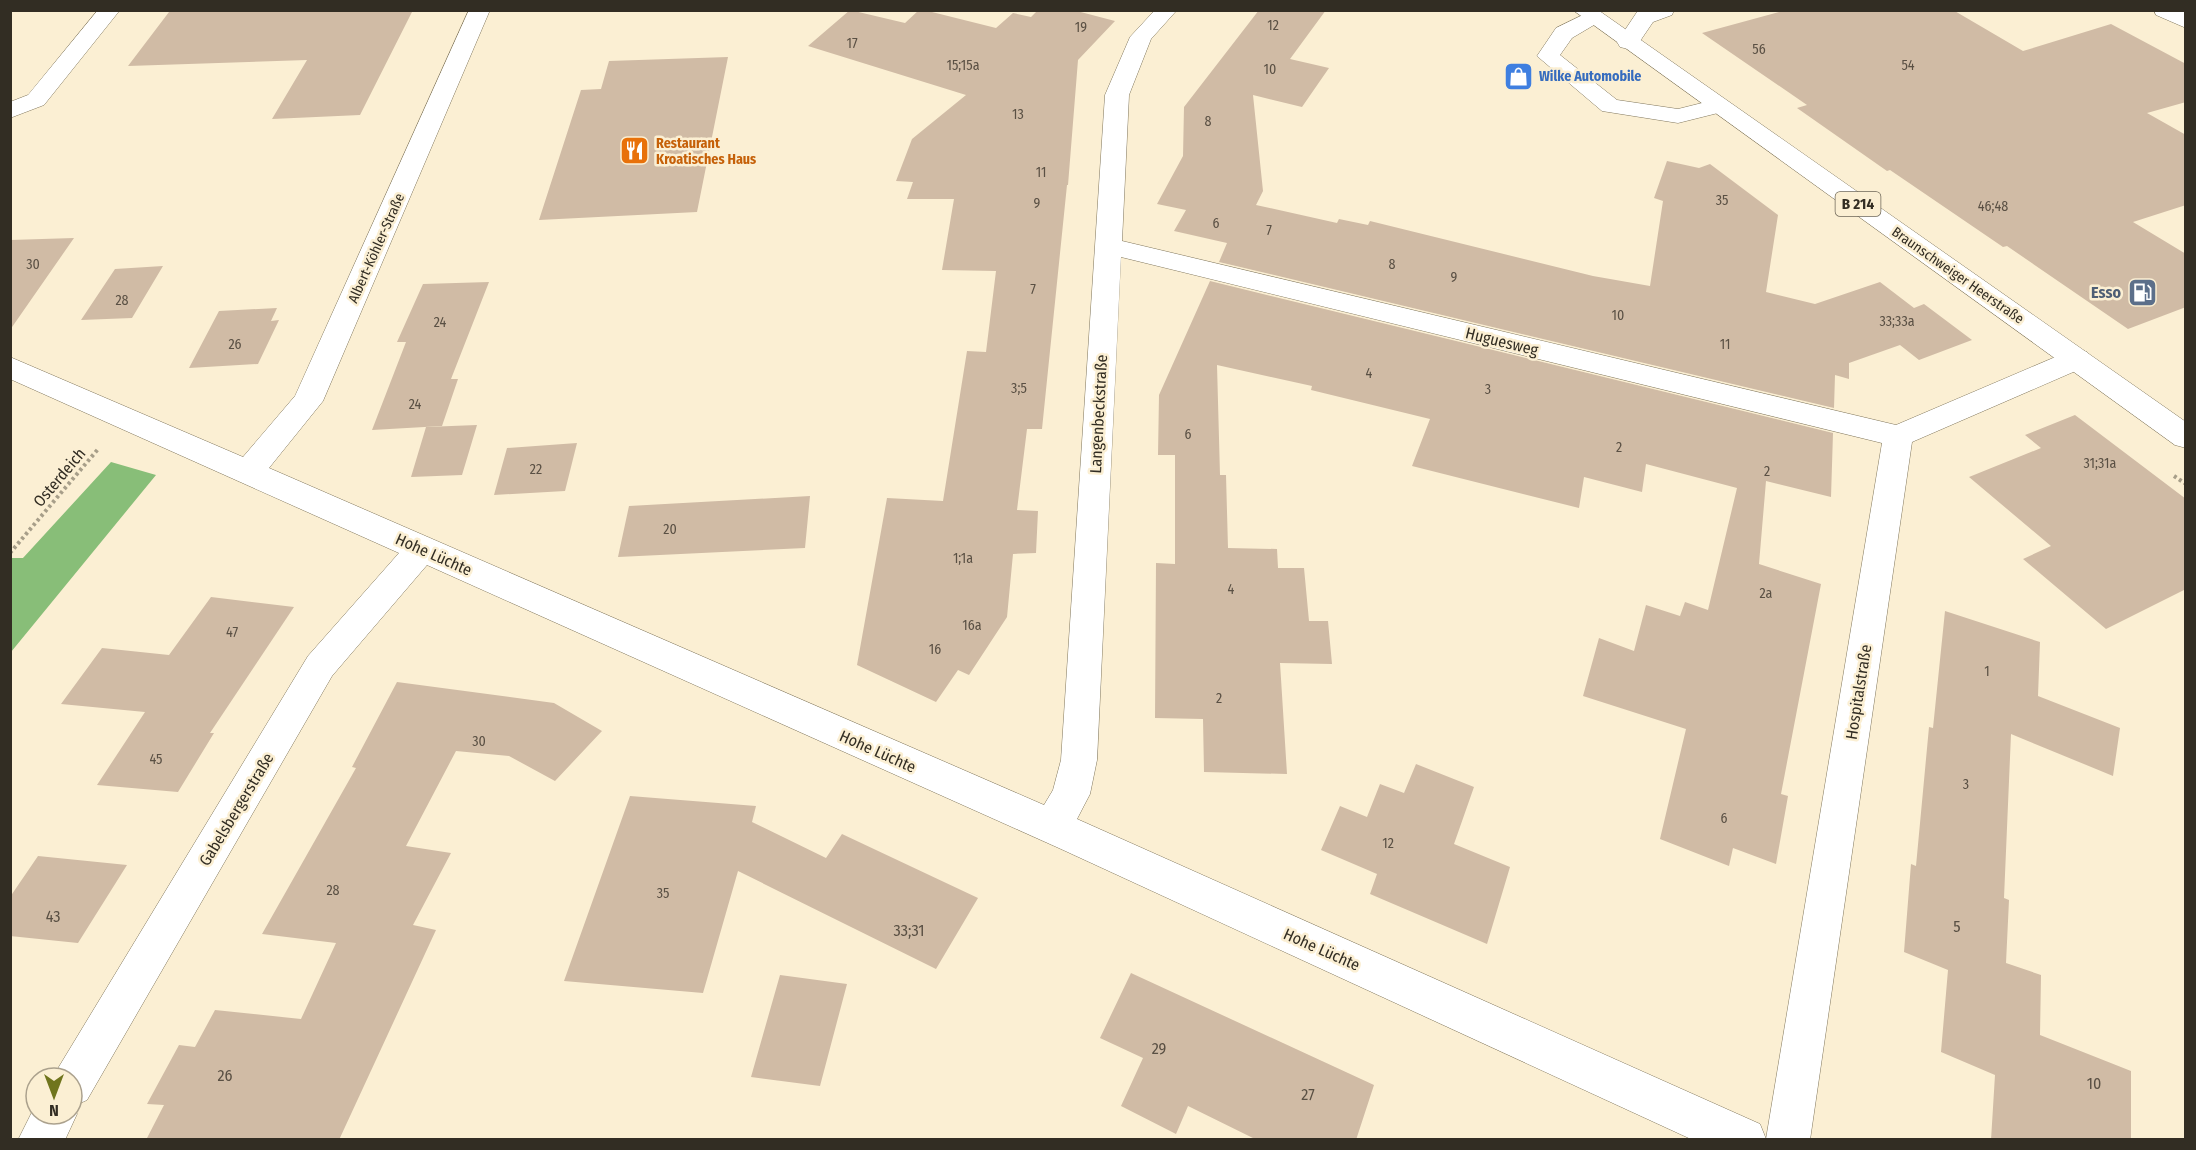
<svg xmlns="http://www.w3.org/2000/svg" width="2196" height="1150" viewBox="0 0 2196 1150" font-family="'Fira Sans Condensed',sans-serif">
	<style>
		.forest { fill: #88be78 }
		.building { fill: #d0bba5 }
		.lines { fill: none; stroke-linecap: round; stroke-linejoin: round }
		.minor-casing { stroke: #81775d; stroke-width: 1 }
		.major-casing { stroke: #81775d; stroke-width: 1 }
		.path { stroke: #a79e89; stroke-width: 4; stroke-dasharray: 3 3; stroke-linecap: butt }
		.minor { fill: #fff; fill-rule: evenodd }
		.major { fill: #fff; fill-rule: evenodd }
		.labels { text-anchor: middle; stroke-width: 5; stroke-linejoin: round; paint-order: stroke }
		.number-label { font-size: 14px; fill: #5a5044 }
		.far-shop-label { font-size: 14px; font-weight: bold; fill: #366cbe; stroke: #fbefd3; text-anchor: start }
		.far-food-label { font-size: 14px; font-weight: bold; fill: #c56008; stroke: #fbefd3; text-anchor: start }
		.far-street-label { font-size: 14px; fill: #322d23; stroke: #fbefd3 }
		.shield { fill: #fbefd3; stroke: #6e6758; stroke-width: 1.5 }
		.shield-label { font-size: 15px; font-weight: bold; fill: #322d23 }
		.service-label { font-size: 16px; font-weight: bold; fill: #4e5e75; stroke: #fbefd3; text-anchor: end }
		.street-label { font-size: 16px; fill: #322d23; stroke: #fbefd3 }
		.near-number-label { font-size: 16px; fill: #5a5044 }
	</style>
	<rect width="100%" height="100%" fill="#fbefd3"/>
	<path class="forest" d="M111,462L156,475L11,652V558H23Z"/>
	<path class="building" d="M203,10H413L360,115L272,119L307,60L128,66L169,12Z
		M850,10L905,23L919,10H924L996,28L1013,13L1031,17L1038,10H1073L1115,21L1078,60L1068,185H1067L1042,429H1027L1017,510L1038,511L1036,553L1013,554L1007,617L969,675L958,670L936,702L857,665L887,498L943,501L967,351L986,352L996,271L942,270L954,199H907L913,182L896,181L912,139L966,95L808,46Z
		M1259,10H1326L1290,59L1329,68L1302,107L1253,95L1263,191L1256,205L1337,223L1339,219L1368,225L1370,221L1593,276L1650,286L1663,201L1654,198L1667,161L1699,168L1710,164L1778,215L1766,292L1815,304L1880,282L1914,308L1924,304L1972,340L1919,360L1900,345L1849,363V379L1835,375L1834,408L1219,262L1227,243L1174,231L1186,210L1157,204L1183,156L1184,107Z
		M1786,10H1953L2023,51L2111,24L2186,64V102L2147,113L2186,135V205L2133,222L2186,254V307L2128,329L2007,246L2003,247L1890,170L1887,171L1797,108L1807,105L1702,33Z
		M728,57L697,212L539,220L581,90L601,89L609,61Z
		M74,238L10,330V240Z
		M163,266L132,318L81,320L115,269Z
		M1210,281L1833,433L1831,497L1766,481L1759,564L1821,584L1781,794L1788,796L1776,864L1733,848L1729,866L1660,839L1686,729L1583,696L1599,638L1634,651L1646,605L1680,616L1685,602L1708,610L1737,488L1646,464L1642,492L1584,477L1579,508L1412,466L1430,419L1311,390L1312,386L1217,365L1220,475H1226L1228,548L1277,549L1278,568H1304L1309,621H1328L1332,664L1280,663L1287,774L1204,772L1203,719L1155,718L1156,563L1175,564V455H1158L1159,395Z
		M489,282L451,379H458L442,426L372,430L406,342H397L423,284Z
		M277,308L271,321L279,320L258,364L189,368L219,311Z
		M2075,415L2186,499V589L2106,629L2023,559L2051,546L1969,477L2041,448L2025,435Z
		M477,425L462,475L411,477L426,427Z
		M577,443L565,491L494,495L507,448Z
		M810,496L805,548L618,557L629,506Z
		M211,597L294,607L210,733H214L178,792L97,785L145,712L61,704L102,648L169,655Z
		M1945,611L2040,642L2038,696L2120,728L2113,776L2011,734L2004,898L2009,900L2006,963L2041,975L2040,1035L2131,1071V1140H1991L1995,1075L1941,1052L1948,970L1904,952L1911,864L1916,866L1929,727L1933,728Z
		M397,682L554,703L602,731L555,781L509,756L456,751L406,846L451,853L413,925L436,930L339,1140H146L164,1105L147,1104L179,1045L195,1047L215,1010L301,1019L336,943L262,934L356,768L352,767Z
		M1416,764L1474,787L1454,844L1510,867L1487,944L1370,894L1377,874L1321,850L1340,806L1367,817L1380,784L1404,793Z
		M630,796L756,806L752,822L826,858L842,834L978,898L936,969L738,871L703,993L564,981Z
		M38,856L127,865L78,943L10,936V897Z
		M1131,973L1374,1085L1356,1140H1257L1188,1106L1176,1134L1121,1106L1143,1058L1100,1038Z
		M780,975L847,984L820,1086L751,1077Z"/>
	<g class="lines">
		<defs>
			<path id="minor" d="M98,10H120L44,105L10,118V102L28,95Z
				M469,10H490L323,401L269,468L1044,805L1053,790L1061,760L1105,95L1130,37L1155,10H1177L1151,39L1129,95L1122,241L1896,425L2067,352L2077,349L2087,352L2091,359L2087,366L1912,442L1810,1140H1693L1061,849L427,565L332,676L87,1100L74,1106L77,1114L65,1140H18L36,1104V1114H72V1078H53L57,1070L308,656L399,553L10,379V357L243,457L295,396ZM1121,257L1882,443L1766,1139L1760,1124L1077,819L1090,794L1097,760Z
				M1643,10H1674L1672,15L1653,22L1636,47L1628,49L1620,47L1617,42L1637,12Z
				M2154,10H2181L2186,13V28L2156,15Z
				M1591,11L1599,12L1602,17L1599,22L1572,38L1560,55L1617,100L1678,109L1718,99L1726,101L1730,106L1726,111L1678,123L1602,111L1537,56L1556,28Z"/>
			<path id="major" d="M1573,10H1598L2186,422V448L2175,445Z"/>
		</defs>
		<use href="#minor" class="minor-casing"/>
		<use href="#major" class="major-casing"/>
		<path class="path" d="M2174,476L2186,484
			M10,553L99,448"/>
		<use href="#minor" class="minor"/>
		<use href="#major" class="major"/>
	</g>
	<defs>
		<symbol id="shop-square" viewBox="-11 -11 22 22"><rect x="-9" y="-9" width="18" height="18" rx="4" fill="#3f7fe0" stroke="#fbefd3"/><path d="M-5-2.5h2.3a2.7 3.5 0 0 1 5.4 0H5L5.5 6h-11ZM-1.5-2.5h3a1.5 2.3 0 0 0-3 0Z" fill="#fff"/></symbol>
		<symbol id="restaurant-square" viewBox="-11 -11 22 22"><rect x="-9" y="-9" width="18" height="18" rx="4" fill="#e8710a" stroke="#fbefd3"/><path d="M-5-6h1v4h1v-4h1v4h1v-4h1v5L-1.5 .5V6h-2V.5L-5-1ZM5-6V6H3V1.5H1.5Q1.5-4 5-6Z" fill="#fff"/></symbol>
		<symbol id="fuel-square" viewBox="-11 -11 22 22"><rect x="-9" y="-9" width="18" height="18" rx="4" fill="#5c6f8a" stroke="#fbefd3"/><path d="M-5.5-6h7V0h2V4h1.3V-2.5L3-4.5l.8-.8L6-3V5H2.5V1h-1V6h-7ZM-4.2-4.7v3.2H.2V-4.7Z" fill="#fff"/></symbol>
	</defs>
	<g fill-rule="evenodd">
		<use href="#shop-square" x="1502" y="60" width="33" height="33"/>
		<use href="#restaurant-square" x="618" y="134" width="33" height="33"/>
		<use href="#fuel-square" x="2126" y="276" width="33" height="33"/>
	</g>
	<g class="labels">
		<g class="number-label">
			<text x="1273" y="30">12</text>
			<text x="1081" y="32">19</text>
			<text x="852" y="48">17</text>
			<text x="1759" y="54">56</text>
			<text x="963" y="70">15;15a</text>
			<text x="1908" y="70">54</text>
			<text x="1270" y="74">10</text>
			<text x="1018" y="119">13</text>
			<text x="1208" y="126">8</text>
			<text x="1041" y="177">11</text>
			<text x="1722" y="205">35</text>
			<text x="1037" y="208">9</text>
			<text x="1993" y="211">46;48</text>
			<text x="1216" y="228">6</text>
			<text x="1269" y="235">7</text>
			<text x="33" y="269">30</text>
			<text x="1392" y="269">8</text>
			<text x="1454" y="282">9</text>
			<text x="1033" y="294">7</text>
			<text x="122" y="305">28</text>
			<text x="1618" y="320">10</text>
			<text x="1897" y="326">33;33a</text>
			<text x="440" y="327">24</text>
			<text x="235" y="349">26</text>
			<text x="1725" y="349">11</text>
			<text x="1369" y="378">4</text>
			<text x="1019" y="393">3;5</text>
			<text x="1488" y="394">3</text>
			<text x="415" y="409">24</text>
			<text x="1188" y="439">6</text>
			<text x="1619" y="452">2</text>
			<text x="2100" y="468">31;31a</text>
			<text x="536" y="474">22</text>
			<text x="1767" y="476">2</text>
			<text x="670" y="534">20</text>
			<text x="963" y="563">1;1a</text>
			<text x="1231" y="594">4</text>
			<text x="1766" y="598">2a</text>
			<text x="972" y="630">16a</text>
			<text x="232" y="637">47</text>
			<text x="935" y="654">16</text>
			<text x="1987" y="676">1</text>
			<text x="1219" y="703">2</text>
			<text x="479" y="746">30</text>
			<text x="156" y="764">45</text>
			<text x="1966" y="789">3</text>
			<text x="1724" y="823">6</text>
			<text x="1388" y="848">12</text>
			<text x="333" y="895">28</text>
			<text x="663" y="898">35</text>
		</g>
		<g class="far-shop-label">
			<text x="1539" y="81">Wilke Automobile</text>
		</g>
		<g class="far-food-label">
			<text x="656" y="148">Restaurant<tspan x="656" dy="16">Kroatisches Haus</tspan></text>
		</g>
		<g class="far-street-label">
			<text transform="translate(376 248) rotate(-66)" y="5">Albert-Köhler-Straße</text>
			<text transform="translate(1958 275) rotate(35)" y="5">Braunschweiger Heerstraße</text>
		</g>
		<rect class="shield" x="1835.5" y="192" width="45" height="24" rx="4.5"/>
		<g class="shield-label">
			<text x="1858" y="209">B 214</text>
		</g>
		<g class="service-label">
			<text x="2121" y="298">Esso</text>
		</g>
		<g class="street-label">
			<text transform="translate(1502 341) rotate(14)" y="6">Huguesweg</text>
			<text transform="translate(1098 414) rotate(-87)" y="6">Langenbeckstraße</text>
			<text transform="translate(59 477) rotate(-50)" y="6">Osterdeich</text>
			<text transform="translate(434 554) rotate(24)" y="6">Hohe Lüchte</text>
			<text transform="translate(1858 692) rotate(-81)" y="6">Hospitalstraße</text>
			<text transform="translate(878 751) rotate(24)" y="6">Hohe Lüchte</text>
			<text transform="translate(236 809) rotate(-59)" y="6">Gabelsbergerstraße</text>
			<text transform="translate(1322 949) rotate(24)" y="6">Hohe Lüchte</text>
		</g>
		<g class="near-number-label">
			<text x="53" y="922">43</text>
			<text x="1957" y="932">5</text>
			<text x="909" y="936">33;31</text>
			<text x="1159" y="1054">29</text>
			<text x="225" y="1081">26</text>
			<text x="2094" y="1089">10</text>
			<text x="1308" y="1100">27</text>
		</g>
	</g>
	<rect width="2196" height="1150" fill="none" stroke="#322d23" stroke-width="24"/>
	<g transform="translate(54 1096) rotate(180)"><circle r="28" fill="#fbefd3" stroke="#aba18d" stroke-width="1.5"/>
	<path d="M0-4.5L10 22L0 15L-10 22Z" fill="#70751d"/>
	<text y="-9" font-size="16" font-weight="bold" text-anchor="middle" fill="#322d23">N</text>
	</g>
</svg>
